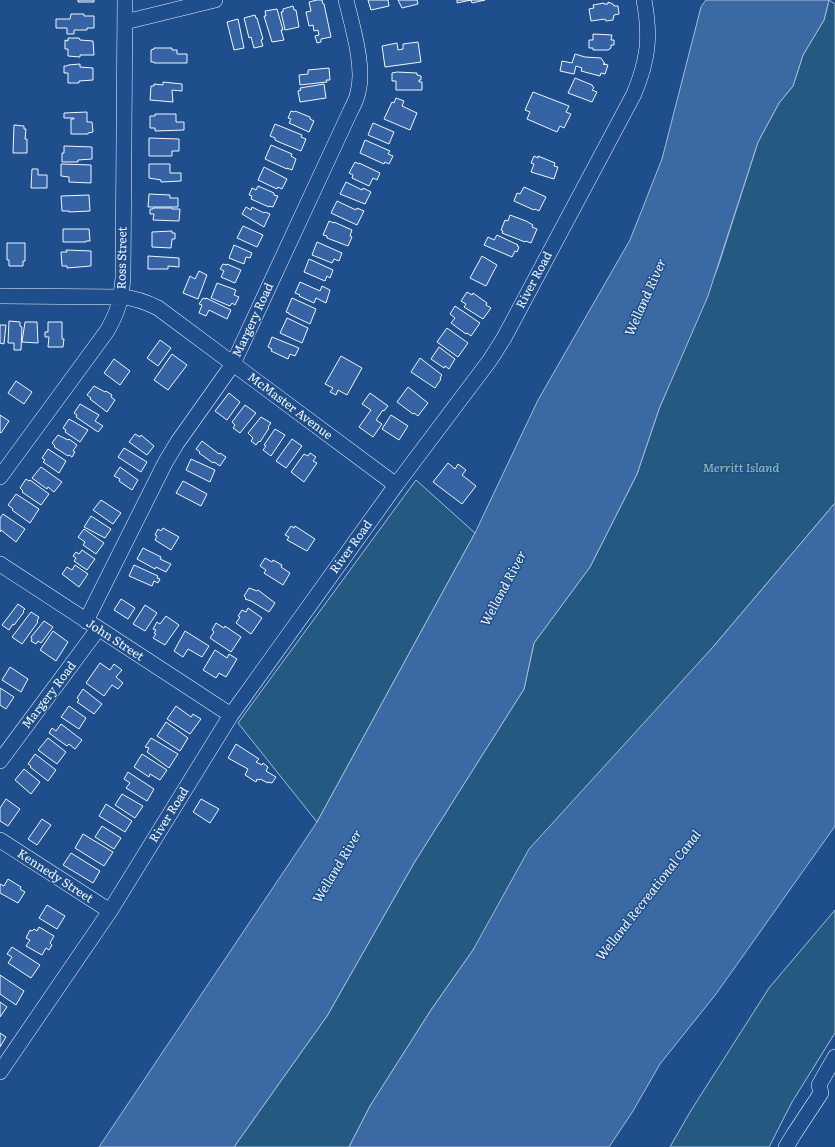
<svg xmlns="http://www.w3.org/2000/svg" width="835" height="1147" viewBox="0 0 835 1147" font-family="Literata,serif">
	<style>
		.green { fill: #245a82; stroke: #a8bbd7 }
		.water { fill: #3b69a3; stroke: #a8bbd7 }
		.building { fill: #3563a3; stroke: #f2f6ff }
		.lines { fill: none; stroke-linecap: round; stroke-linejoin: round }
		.minor-casing { stroke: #f2f6ff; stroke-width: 16 }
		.minor { stroke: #1f4e8c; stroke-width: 15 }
		.labels { text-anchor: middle; stroke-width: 3; stroke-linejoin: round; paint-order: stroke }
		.street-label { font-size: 12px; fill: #f2f6ff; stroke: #1f4e8c }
		.park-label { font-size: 12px; font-style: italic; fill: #97c8a6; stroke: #1f4e8c }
		.water-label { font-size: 13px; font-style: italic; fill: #f2f6ff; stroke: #1f4e8c }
	</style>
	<rect width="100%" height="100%" fill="#1f4e8c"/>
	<path class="green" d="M829,0L835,4V503L713,647L473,950L431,1010L370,1106L349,1147H234L327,1016L414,863L524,689L534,643L590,567L637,474L659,409L718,267L758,142L779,103L793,86L803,55L824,20Z
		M416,480L475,533L317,822L238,723Z
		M835,910V1033L792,1102L769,1147H670L690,1112L769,988Z"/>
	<path class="water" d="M706,0H829L824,20L803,55L793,86L779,103L758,142L708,296L659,409L637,474L590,567L534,643L524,689L414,863L327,1016L234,1147H99L317,822L475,533L538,400L630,240L662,159L701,7Z
		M835,503V826L716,994L660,1064L633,1111L609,1147H349L370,1106L431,1010L473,950L529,849L713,647Z"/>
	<path class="building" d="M78,0H94V2H78Z
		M317,0H322L323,4H324L331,37L321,39V42L317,43L315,36L319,35L318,30L314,31L313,25L309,26L306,12L311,11L309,2Z
		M368,0H388L389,6L371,10Z
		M398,0H417L418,4L402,8Z
		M457,0H485L472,3L471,0L457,3Z
		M608,2L613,4L614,6H618L619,14L614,15L613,20L606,21L605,19L591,21L589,9L594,8L593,5L604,3V4H608Z
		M293,6L294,10H296L299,27L285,30L281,12H283V9Z
		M277,9L283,30H281L284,40L272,42L264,16H266L265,11Z
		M71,14H84V16H94V28H87V30H74V34H67V28H56V19H70Z
		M255,15L256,18H257L263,39L261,40L263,46L254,48L251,37L249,38L244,18Z
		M238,19L244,48L234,50L227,22Z
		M593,34L612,35L611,40H614V45H611V48L608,50H593V48H589V40H593Z
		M68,38H79L80,40L93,41L94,55H80V57L68,56V49H65V40L68,41Z
		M418,42L421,62L385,67L382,46L397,43L398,50L403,49V44Z
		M154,48H172V50H177V54H187V63H154V62H151V50L154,49Z
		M575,54L585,57L601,58L605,64H603L608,65L605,74L601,73L600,76L581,71L582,68L576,66L574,74L560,71L562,61L572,63Z
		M80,64V67L93,68V80L79,81V83H68V73H64V66H67L68,65Z
		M329,68L330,80H326L327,82L300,85L299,75L308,74V70Z
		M397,72L417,73V75L421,76V80H419V82H422V90H396V81H392V73Z
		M575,78L592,85L594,88L592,90L597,92L592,102L568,93Z
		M163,82L182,84V91L172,90L173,102L150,100L151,86H154V84L163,85Z
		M324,84L326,98L300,102L298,91L301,90L300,88Z
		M533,92L569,106L566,112L571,114L564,128L560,126L557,132L527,119L530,112L525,110Z
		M396,98L404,101L402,106L417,113L410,130L384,119L392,102L394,103Z
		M291,111L294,112L295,111L310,117V119L314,121L309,132L289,123L291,119L288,118Z
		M87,112V122H92L93,132L88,133V134H71V119H74V118H64V113Z
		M155,114H176V122H184V130L155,131V128H150V116H155Z
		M373,123L394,132L389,144L368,135Z
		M275,124L302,135L301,137L306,139L301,151L279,142L275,140V138L270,136Z
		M14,125L24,126V129H26L25,139H27V153H13Z
		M149,138L179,139V151H172V156H149Z
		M365,140L390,151L388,154L393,156L389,164L385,162L384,164L360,153Z
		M271,145L292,154L291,156L296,159L292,170L287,168V169L265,159Z
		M64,146L92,147V159L78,160V162H62V153H64Z
		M534,156L538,158V156L555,163L554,166L558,167L554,179L531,172L534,164L531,163Z
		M355,162L359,164V163L380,173L377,180L373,178L369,186L352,178L353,175L349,173Z
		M61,164L91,165V183L69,182V177L61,176Z
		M149,164H170V173H181V181L161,182V180L149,178Z
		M264,167L287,179L282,189L278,187L277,189L258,180Z
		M32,169H38V175H47V188H31Z
		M346,182L362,190L363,188L371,192L365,204L340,194Z
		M258,186L274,193V195L278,196L273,207L269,206V207L251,199L252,196L249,195L252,188L256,190Z
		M524,187L546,197L539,211L535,209L534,210L514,201L517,193L520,194Z
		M149,194L170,195V198H178V207H148Z
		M89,195L90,211L69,212V211H62L61,196Z
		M337,201L356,210L357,208L364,211L357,225L331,213Z
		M246,207L251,210L252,207L264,213L265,212L270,214L264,227L242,214Z
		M153,208H172V209H180L179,221L153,220L154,214H150V209H153Z
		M510,215L526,221L533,225L532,227L537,229L531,243L526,241L525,242L502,233L503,231L501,230L505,220L508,221Z
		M329,221L334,223V222L352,230L350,236L352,237L348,246L327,238V236L323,235Z
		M243,226L263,235L257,247L237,238Z
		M63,229H89L90,241H86V242H63Z
		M172,231V233H175V239H172L171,248L152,247V232Z
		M497,235L518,245L517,246L519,247L517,252L515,251L512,257L484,245L488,237L494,240Z
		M317,242L342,253L339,261L334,259L332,263L312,255Z
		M7,243H25V261H23V266H9V260H7Z
		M234,245L252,253L250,258L246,257L244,264L229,258Z
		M66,250L91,251V266L67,268V266H62L61,252H67Z
		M148,256L179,258V267L168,266V269H148Z
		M482,256L497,265L486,286L470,278Z
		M309,259L333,270L330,278L327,276L325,281L304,272Z
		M223,264L227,265V264L241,270L235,283L221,277L224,271L220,269Z
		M199,271L207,275L198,299L183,293L190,276L195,279Z
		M300,282L320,291L322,286L330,290L326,303L316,298L314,303L299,296L300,295L295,293Z
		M217,283L236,290L234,295L239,297L235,305L232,303L230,306L211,298Z
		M467,292L472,295L473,293L487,303L486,305L491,308L483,319L464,307L466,304L461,301Z
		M203,298L206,299V298L231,310L227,319L209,310L206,316L199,313L202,305L199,304Z
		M292,298L316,309L310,324L289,314V313L286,312Z
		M455,306L480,323L471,336L467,333L466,334L451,323L455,318L450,314Z
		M287,318L308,328L302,343L280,333Z
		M9,321L20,322V326L22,327L21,350H14V343H8Z
		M25,322H37L38,343L22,342Z
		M48,322H62V339H64L63,347H48L49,337H45V332H48Z
		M0,325H6L4,344L0,343Z
		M447,328L468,343L458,357L437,342Z
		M272,337L299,348L295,356L290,354L288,359L271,351L272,349L268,347Z
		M160,340L171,348L158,366L147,358Z
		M439,347L455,359L449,369L445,366L444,368L431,359Z
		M172,354L187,365L168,390L154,380Z
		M341,356L362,368L347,395L338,390L336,395L330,392L333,388L325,384Z
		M420,358L442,375L440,378L441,379L435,388L411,372Z
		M114,359L130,371L120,385L104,373Z
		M16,381L32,392L24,404L8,393Z
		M94,386L105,392L106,391L112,395L111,397L115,400L107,412L90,399L91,398L87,395Z
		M408,387L428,403L418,416L414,413L413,414L397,402Z
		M229,393L240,402L227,420L215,411Z
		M370,393L388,406L384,411L383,410L376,420L382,424L373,437L359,427L371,410L362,404Z
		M80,404L99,415L95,421L103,426L98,432L76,417L77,415L74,413Z
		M245,405L256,413L240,433L233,428L235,425L232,422Z
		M0,415L9,421L1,433L0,432Z
		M391,415L408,426L399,440L382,429Z
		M261,417L271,423L268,427L269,428L260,442L259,441L256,445L251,441L253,438L248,433Z
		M69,419L88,430L80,442L65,432L66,430L63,428Z
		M275,429L285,435L271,456L263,450L266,446L264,445Z
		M135,434L140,437L141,435L154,446L147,455L129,442Z
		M58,435L68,440L69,439L77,445L73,451L75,452L72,457L69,455L68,456L54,447L55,446L52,443Z
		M292,439L302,446L286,468L276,461Z
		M202,441L219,454L220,453L226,457L220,466L214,462L213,463L199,453L200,452L196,449Z
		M124,448L147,462L141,472L118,457Z
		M48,449L66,461L59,473L43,462L45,460L42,458Z
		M310,453L316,457L313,461L317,463L304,482L291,472L304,454L308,456Z
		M191,459L215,470L210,482L186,470Z
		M448,463L455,469L458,464L466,470L462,475L476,486L462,504L433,482Z
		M41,467L62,482L54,492L48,487L47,489L32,478Z
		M120,467L138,480L132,490L119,481L120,479L114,476Z
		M26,479L29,481L30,480L49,494L41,505L22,492L23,491L20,488Z
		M183,481L207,494L201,506L176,493Z
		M16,494L39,509L30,523L12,510L13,509L8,505Z
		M101,500L121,513L113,524L93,510Z
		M3,514L25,529L16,542L1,530L0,532V518Z
		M91,516L111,529L105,538L84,527Z
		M291,526L294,528L295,526L315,539L307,551L287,540L289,537L285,535Z
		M163,528L179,537L171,550L155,540L157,536L155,535L158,529L161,531Z
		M84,529L104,543L96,554L83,545L85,542L78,537Z
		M143,548L161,557L160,559L171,564L166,572L156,567L155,569L137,559Z
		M82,550L95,559L87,570L74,561L76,558L73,556L76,552L79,554Z
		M265,558L272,562L273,560L282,565L281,567L290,573L283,585L264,573L266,570L260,566Z
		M75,565L88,574L79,587L62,574L67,567L72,570Z
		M134,565L158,576L157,578L160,579L158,583L154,581L152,586L129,576Z
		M249,588L257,591L258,590L275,603L269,612L251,601L245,599L246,598L244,596Z
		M121,599L135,608L128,619L114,610Z
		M18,604L25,609L23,611L24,612L14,625L13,624L9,630L2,625Z
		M145,605L157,613L145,631L133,624Z
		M248,608L262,618L251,634L236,623L240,617L238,616L242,610L246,612Z
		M31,612L39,617L37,621L38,622L22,644L12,637Z
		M166,616L179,625L165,645L153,638L156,634L154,633L156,630L153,629L157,622L160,624Z
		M44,621L53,627L41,643L38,641L36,644L31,641L32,639L31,637Z
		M216,623L224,628L225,626L241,637L231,652L210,638L214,632L212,630Z
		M53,631L68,642L56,661L40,650Z
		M185,631L209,646L202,657L188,649L183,657L174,651Z
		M215,650L227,658L229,654L237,659L226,677L219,673L216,678L203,670Z
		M100,663L110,670L114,664L122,670L116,677L123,683L118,689L112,685L104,696L86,683Z
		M10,667L28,679L21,692L2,680Z
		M0,688L14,697L6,709L0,705Z
		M83,689L102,704L94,714L77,702L79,700L77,698Z
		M69,706L86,718L79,729L61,717Z
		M176,706L191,717L193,714L201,719L190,734L167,719Z
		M166,722L188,738L180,751L157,736Z
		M61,724L82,740L75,749L69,744L67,746L49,733L52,728L56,731Z
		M48,738L66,752L57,764L38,750Z
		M151,738L178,754L169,768L147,752L149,748L145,747Z
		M236,744L259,759L256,762L262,765L263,763L268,767L266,771L276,777L272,783L268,782V783L260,779L259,780L257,779L256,782L245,775L248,769L228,758Z
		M35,754L56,770L48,781L30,767L31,766L28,764Z
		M142,754L167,770L160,780L150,774L149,777L134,767Z
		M24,769L40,782L31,794L15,780Z
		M128,772L154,789L147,801L126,788L130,783L124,779Z
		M122,794L143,806L135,818L115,805Z
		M6,799L20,809L8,826L0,821V808Z
		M201,799L219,809L210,823L193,812Z
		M106,804L132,821L125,832L99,816Z
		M42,819L51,825L37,845L28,839Z
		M102,826L121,838L114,849L95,837Z
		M83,834L113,852L104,866L75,848Z
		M71,853L100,871L93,883L63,865Z
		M8,879L21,887L20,889L25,892L18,903L0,893V884L4,886Z
		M47,905L65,916L57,929L39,918Z
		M39,927L54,936L50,943L52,945L49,950L46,948L42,955L26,946L30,940L26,938L30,930L32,931L34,929L37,931Z
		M12,947L40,965L31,978L8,963L12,957L7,954Z
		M0,975L24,991L16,1005L0,994Z
		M0,1002L7,1007L0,1017Z
		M0,1033L6,1037L0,1047Z"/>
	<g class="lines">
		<defs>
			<path id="minor" d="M125,22L215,0
				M0,296L122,297C135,298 146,302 158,308L396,485
				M0,477L107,331C118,312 121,300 123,278L125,0
				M0,564L231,715
				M86,621L165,463L177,443L233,364L350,112C353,106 357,99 358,92C365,67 352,25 346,0
				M0,761L98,629
				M0,840L110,911
				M0,1072L110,911L231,715L396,485L490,360L504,338L634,94C648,60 651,37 644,0
				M786,1147L794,1134L821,1093L819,1085L835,1057"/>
		</defs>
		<use href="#minor" class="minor-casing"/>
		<use href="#minor" class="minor"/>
	</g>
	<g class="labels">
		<g class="street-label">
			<text transform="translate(122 258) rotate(-89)" y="4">Ross Street</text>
			<text transform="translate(534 280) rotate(-62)" y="4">River Road</text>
			<text transform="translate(253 320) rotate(-65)" y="4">Margery Road</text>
			<text transform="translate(290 406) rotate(37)" y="4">McMaster Avenue</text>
			<text transform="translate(351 547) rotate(-54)" y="4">River Road</text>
			<text transform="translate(115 640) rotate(33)" y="4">John Street</text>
			<text transform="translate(49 695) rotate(-53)" y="4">Margery Road</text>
			<text transform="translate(169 815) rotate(-58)" y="4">River Road</text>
			<text transform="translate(55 876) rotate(33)" y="4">Kennedy Street</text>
		</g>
		<g class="park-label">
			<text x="741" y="472">Merritt Island</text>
		</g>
		<g class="water-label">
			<text transform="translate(645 297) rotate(-66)" y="5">Welland River</text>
			<text transform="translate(503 588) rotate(-62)" y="5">Welland River</text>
			<text transform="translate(337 866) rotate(-59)" y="5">Welland River</text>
			<text transform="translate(648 895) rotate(-52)" y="5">Welland Recreational Canal</text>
		</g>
	</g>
</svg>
